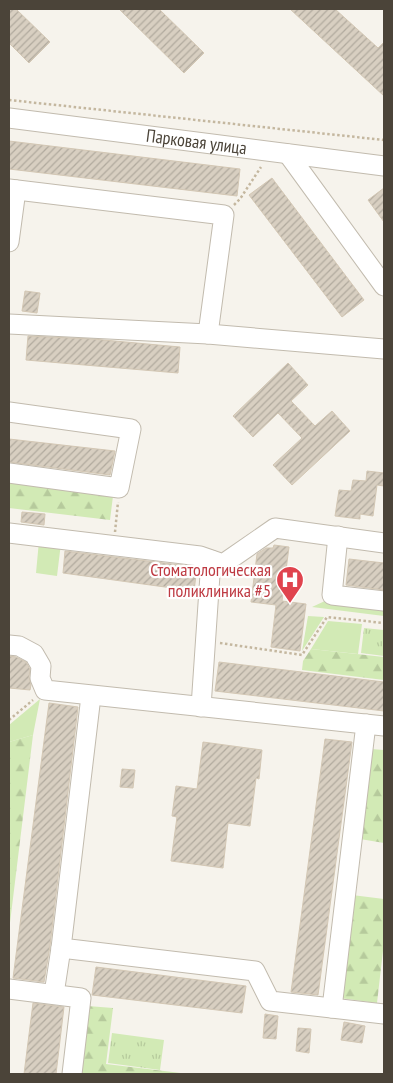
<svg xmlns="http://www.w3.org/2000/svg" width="393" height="1083" viewBox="0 0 393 1083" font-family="'PT Sans Narrow',sans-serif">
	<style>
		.grass { fill: #d2eab5 }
		.forest { fill: url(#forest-firs) }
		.park { fill: url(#park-tufts) }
		.building { fill: url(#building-hatch); stroke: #d3c7b4 }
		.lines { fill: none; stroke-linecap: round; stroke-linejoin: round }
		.minor-casing { stroke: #c2bbae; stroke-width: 21 }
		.path { stroke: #c4b79f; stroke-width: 2.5; stroke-dasharray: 2.5 2.5; stroke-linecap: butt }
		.minor { stroke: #fff; stroke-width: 19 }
		.labels { text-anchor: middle; stroke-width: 4.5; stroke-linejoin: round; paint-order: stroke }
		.street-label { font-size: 18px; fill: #4b4439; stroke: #fff }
		.health-label { font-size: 18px; fill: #be3a42; stroke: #fff; text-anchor: end }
	</style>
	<defs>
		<pattern id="forest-firs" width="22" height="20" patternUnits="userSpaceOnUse" patternTransform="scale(1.25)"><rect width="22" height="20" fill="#d2eab5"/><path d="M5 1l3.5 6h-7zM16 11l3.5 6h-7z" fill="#b6ca9c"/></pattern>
		<pattern id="park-tufts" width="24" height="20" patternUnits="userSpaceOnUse" patternTransform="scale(1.25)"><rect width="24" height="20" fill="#d2eab5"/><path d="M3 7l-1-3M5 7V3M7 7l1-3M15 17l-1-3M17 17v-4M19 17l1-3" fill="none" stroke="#b6ca9c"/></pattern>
		<pattern id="building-hatch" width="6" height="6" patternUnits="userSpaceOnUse" patternTransform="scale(1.25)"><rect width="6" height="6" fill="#d8cfc1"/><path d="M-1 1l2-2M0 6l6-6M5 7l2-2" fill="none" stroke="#b1aa9e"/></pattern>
	</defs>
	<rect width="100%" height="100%" fill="#f6f3ec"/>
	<path class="grass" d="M39,541L61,543L57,576L36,573Z
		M327,600L384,608V616L312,607Z
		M308,616L324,617L302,651Z
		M328,621L362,624L358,654L311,649Z
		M40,699L33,735L9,742V725Z"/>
	<path class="forest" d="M9,483L113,496L110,520L9,508Z
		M311,649L384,657V680L302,670L303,661Z
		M33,735L9,931V742Z
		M371,749L384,750V843L360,839Z
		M352,895L384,899V942L377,1003L340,998Z
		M88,1006L113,1008L106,1064L189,1074H89L80,1073Z"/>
	<path class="park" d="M364,628L384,630V656L361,653Z
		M112,1033L164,1040L160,1070L108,1063Z"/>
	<path class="building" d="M9,9H16L50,42L29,63L9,43Z
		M119,9H159L204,53L184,73Z
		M290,9H335L378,48L384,42V96Z
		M9,141L240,169L237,196L9,169Z
		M272,178L364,300L342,317L249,195Z
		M384,188V222L368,200Z
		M25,291L40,293L37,313L22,311Z
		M28,336L93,339L180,347L178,373L26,360Z
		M288,363L308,385L291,401L315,426L332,411L350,431L292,485L273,465L302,438L278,413L253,437L233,416Z
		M9,439L115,451L110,475L9,462Z
		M367,471L384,473V486L377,485L373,516L360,514V519L335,516L339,490L351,491L353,480L366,481Z
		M22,512L45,514L44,525L21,522Z
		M274,545L289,547L282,601L306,604L300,651L271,647L276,605L251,602L257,554L266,548H273Z
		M65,551L197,567L194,591L63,573Z
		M349,559L384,563V590L346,585Z
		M9,656L16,657L26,662L30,669L29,677L31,685L30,690L9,688Z
		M219,662L384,682V711L215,691Z
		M49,703L78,707L50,946L44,982L13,978Z
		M325,739L352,742L318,995L291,992Z
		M203,742L262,750L259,779L256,778L250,826L228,823L223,868L171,861L177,817L172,816L176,786L197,789Z
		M122,769L135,770L133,788L120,787Z
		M96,967L246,986L242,1013L92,995Z
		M33,1003L64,1007L56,1074H24Z
		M265,1014L278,1016L276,1039L263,1038Z
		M344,1022L365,1026L362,1043L341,1040Z
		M298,1028L311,1029L309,1053L296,1051Z"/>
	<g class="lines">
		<defs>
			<g id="minor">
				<path id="s1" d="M9,118L384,166"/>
				<path d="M288,154L384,286"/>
				<path d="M9,189L224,215L208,334"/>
				<path d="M9,242L16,190"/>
				<path d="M9,324L208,334L384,349"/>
				<path d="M9,412L131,429L119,488L9,473"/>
				<path d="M9,533L200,556L223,564L275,528L384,543"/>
				<path d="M338,536L332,595L384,601"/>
				<path d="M9,645L19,646L34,654L41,666L40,678L45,690L384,726"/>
				<path d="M91,696L61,948L255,971L270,1001L384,1014"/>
				<path d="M201,707L211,560"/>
				<path d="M9,989L81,998L72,1074"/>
				<path d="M54,994L61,948"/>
				<path d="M332,1008L366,724"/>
			</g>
		</defs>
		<use href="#minor" class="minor-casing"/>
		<path class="path" d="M9,100L384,140
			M234,205L240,199L261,167
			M115,532L118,502
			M220,643L302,655L327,617L384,623
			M9,720L33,700"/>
		<use href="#minor" class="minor"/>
	</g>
	<defs>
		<symbol id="hospital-pin" viewBox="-11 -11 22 30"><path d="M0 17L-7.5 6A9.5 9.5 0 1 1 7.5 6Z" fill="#e0444e" stroke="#fff"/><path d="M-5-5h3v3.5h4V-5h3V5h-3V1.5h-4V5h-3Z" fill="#fff"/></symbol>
	</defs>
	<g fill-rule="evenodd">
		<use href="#hospital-pin" x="274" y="564" width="32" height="43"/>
	</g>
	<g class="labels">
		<g class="street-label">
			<text dy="6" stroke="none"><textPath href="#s1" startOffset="189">Парковая улица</textPath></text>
		</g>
		<g class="health-label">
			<text x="271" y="576">Стоматологическая<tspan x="271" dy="21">поликлиника #5</tspan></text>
		</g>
	</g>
	<rect width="393" height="1083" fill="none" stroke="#4b4439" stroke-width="20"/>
</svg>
